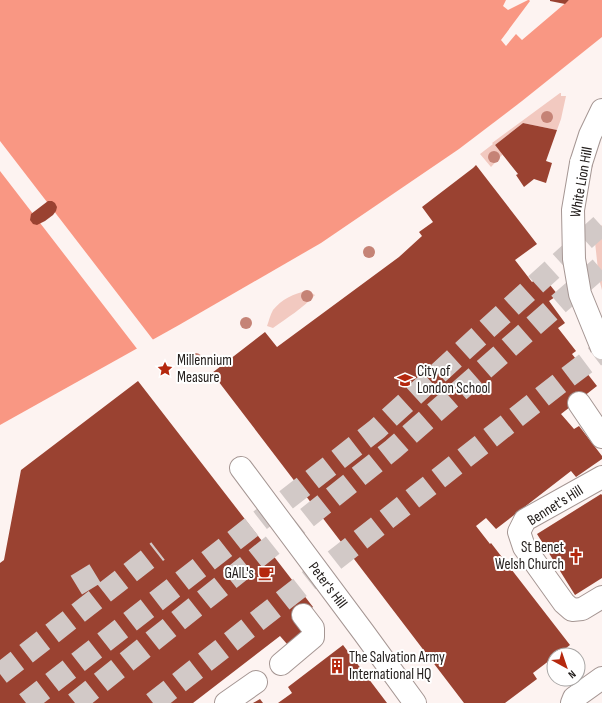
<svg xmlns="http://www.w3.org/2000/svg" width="602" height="703" viewBox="0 0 602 703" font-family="'Sofia Sans Condensed',sans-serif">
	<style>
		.green { fill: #f2c9c0 }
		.water { fill: #f99783 }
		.pier { fill: #fdf3f1 }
		.building { fill: #9a4231 }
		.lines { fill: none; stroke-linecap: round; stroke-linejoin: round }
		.minor-tunnel { stroke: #d2c9c7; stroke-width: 22; stroke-dasharray: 22 11; stroke-linecap: butt }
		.major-tunnel { stroke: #d2c9c7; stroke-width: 22; stroke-dasharray: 22 11; stroke-linecap: butt }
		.minor-casing { stroke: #a59693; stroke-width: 24 }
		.minor { stroke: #fff; stroke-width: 22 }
		.minor-bridge-casing { stroke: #a59693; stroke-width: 24; stroke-linecap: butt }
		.minor-bridge { stroke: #fff; stroke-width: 22 }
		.tree { fill: #c58376 }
		.labels { text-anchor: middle; stroke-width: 4; stroke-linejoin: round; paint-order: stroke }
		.street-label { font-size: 15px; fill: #25201e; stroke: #fff }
		.poi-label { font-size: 15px; fill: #25201e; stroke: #fff; text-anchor: start }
	</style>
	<rect width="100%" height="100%" fill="#fdf3f1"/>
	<path class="green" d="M560,93H561V96H566L561,119L557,130L523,123L495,145L503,154L491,167L480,154L493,144L492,143Z
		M602,225V290L599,279L594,233Z
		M307,291L315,295C303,308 287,318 273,328L267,326C269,321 270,315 273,310C281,300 294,293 307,291Z"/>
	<path class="water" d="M0,0H602V37L522,101L459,149L321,243L179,325L0,425Z"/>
	<path class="pier" d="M506,0H528L508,10L503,6Z
		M529,0H569L522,40L516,34L506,46L501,40L530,1Z
		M0,141L154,341L138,350L0,171Z"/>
	<path class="building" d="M550,0H569L565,4L550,1Z
		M523,123L557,130L546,161L552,163L546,183L534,179L524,187L516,175L518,174L495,145Z
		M476,165L537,244L515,260L532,282L542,275L558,295L549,301L565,323L558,328L576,351L572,354L597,386L561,414L574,429L579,426L602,456V459L576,477L571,471L496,529L486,518L476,526L490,544L491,543L570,645L557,655H554V657L533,673L537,679L505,703H464L212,373L265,332L277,347L399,257L422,236L419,232L433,222L422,207L473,168Z
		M48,201H52L55,203L57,207L56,211L53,215L45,221L37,225L33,224L30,220L31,214Z
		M138,381L313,607L299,618L307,628L287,644L280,636L193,703H0V563L4,560L21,470Z
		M601,494L602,495V578L575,595L537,534Z
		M343,645L387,703H278L292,693L288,687Z
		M260,699L263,703H253Z"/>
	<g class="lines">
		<path class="minor-tunnel" d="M80,570L97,598
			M0,674L158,551
			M153,703L561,382L602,351"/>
		<path class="major-tunnel" d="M26,703L377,429L602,224
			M75,703L393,449L602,266"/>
		<defs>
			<path id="minor" d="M581,163L590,135L602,110
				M579,403L602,437
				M241,468L364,633L415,703
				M602,477L525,520L519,532L524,547L564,603L572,610L582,609L602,597
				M281,664L313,637V628L303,615
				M226,703L256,682
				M572,703L574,698L602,678"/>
		</defs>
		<use href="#minor" class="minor-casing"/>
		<use href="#minor" class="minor"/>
		<defs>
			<path id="minor-bridge" d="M581,163L573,210L574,259L580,294L602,348"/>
		</defs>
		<use href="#minor-bridge" class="minor-bridge-casing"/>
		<use href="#minor-bridge" class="minor-bridge"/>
	</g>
	<g class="tree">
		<circle cx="547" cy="117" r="6"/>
		<circle cx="494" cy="157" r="6"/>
		<circle cx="369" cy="252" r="6"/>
		<circle cx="307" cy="296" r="6"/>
		<circle cx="246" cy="323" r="6"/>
		<circle cx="196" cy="359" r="6"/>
	</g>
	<defs>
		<symbol id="sight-bare" viewBox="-9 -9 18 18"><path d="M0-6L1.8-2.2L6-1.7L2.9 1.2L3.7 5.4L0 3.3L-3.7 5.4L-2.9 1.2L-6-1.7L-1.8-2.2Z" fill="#b5280e" stroke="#fff" stroke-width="2.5" paint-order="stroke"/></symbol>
		<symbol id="school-bare" viewBox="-9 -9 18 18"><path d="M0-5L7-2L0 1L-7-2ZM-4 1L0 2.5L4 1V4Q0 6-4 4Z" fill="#b5280e" stroke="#fff" stroke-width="2.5" paint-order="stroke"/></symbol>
		<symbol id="church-bare" viewBox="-9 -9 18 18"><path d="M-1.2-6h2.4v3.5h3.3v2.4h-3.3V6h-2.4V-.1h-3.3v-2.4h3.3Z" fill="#b5280e" stroke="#fff" stroke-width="2.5" paint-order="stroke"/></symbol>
		<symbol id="cafe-bare" viewBox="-9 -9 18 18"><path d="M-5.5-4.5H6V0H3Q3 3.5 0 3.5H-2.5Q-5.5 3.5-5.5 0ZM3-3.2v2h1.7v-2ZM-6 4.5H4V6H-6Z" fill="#b5280e" stroke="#fff" stroke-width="2.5" paint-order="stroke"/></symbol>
		<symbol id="building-bare" viewBox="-9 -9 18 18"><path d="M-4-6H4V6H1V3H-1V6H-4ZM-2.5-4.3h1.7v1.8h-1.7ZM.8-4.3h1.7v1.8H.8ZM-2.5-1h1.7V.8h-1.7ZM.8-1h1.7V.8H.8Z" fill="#b5280e" stroke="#fff" stroke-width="2.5" paint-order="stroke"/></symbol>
	</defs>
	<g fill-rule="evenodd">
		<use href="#sight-bare" x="154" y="358" width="22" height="22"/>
		<use href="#school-bare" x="394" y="369" width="22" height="22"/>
		<use href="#church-bare" x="565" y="545" width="22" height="22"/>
		<use href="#cafe-bare" x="255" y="562" width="22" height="22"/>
		<use href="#building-bare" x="326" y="655" width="22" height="22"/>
	</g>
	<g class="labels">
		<g class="street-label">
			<text transform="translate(581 182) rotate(-80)" y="5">White Lion Hill</text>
			<text transform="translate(555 505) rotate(-32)" y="5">Bennet's Hill</text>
			<text transform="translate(328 585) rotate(53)" y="5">Peter's Hill</text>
		</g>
		<g class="poi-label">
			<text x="177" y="365">Millennium<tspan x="177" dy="17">Measure</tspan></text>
			<text x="417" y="376">City of<tspan x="417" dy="17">London School</tspan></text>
			<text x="564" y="552" text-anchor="end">St Benet<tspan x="564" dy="17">Welsh Church</tspan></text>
			<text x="254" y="578" text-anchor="end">GAIL's</text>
			<text x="349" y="662">The Salvation Army<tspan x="349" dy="17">International HQ</tspan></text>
		</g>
	</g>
	<g transform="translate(566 667) rotate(140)"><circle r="19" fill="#ffffff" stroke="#a8a6a5"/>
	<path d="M0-3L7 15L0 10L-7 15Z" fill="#b5280e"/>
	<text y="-6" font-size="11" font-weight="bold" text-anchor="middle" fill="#25201e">N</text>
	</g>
</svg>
